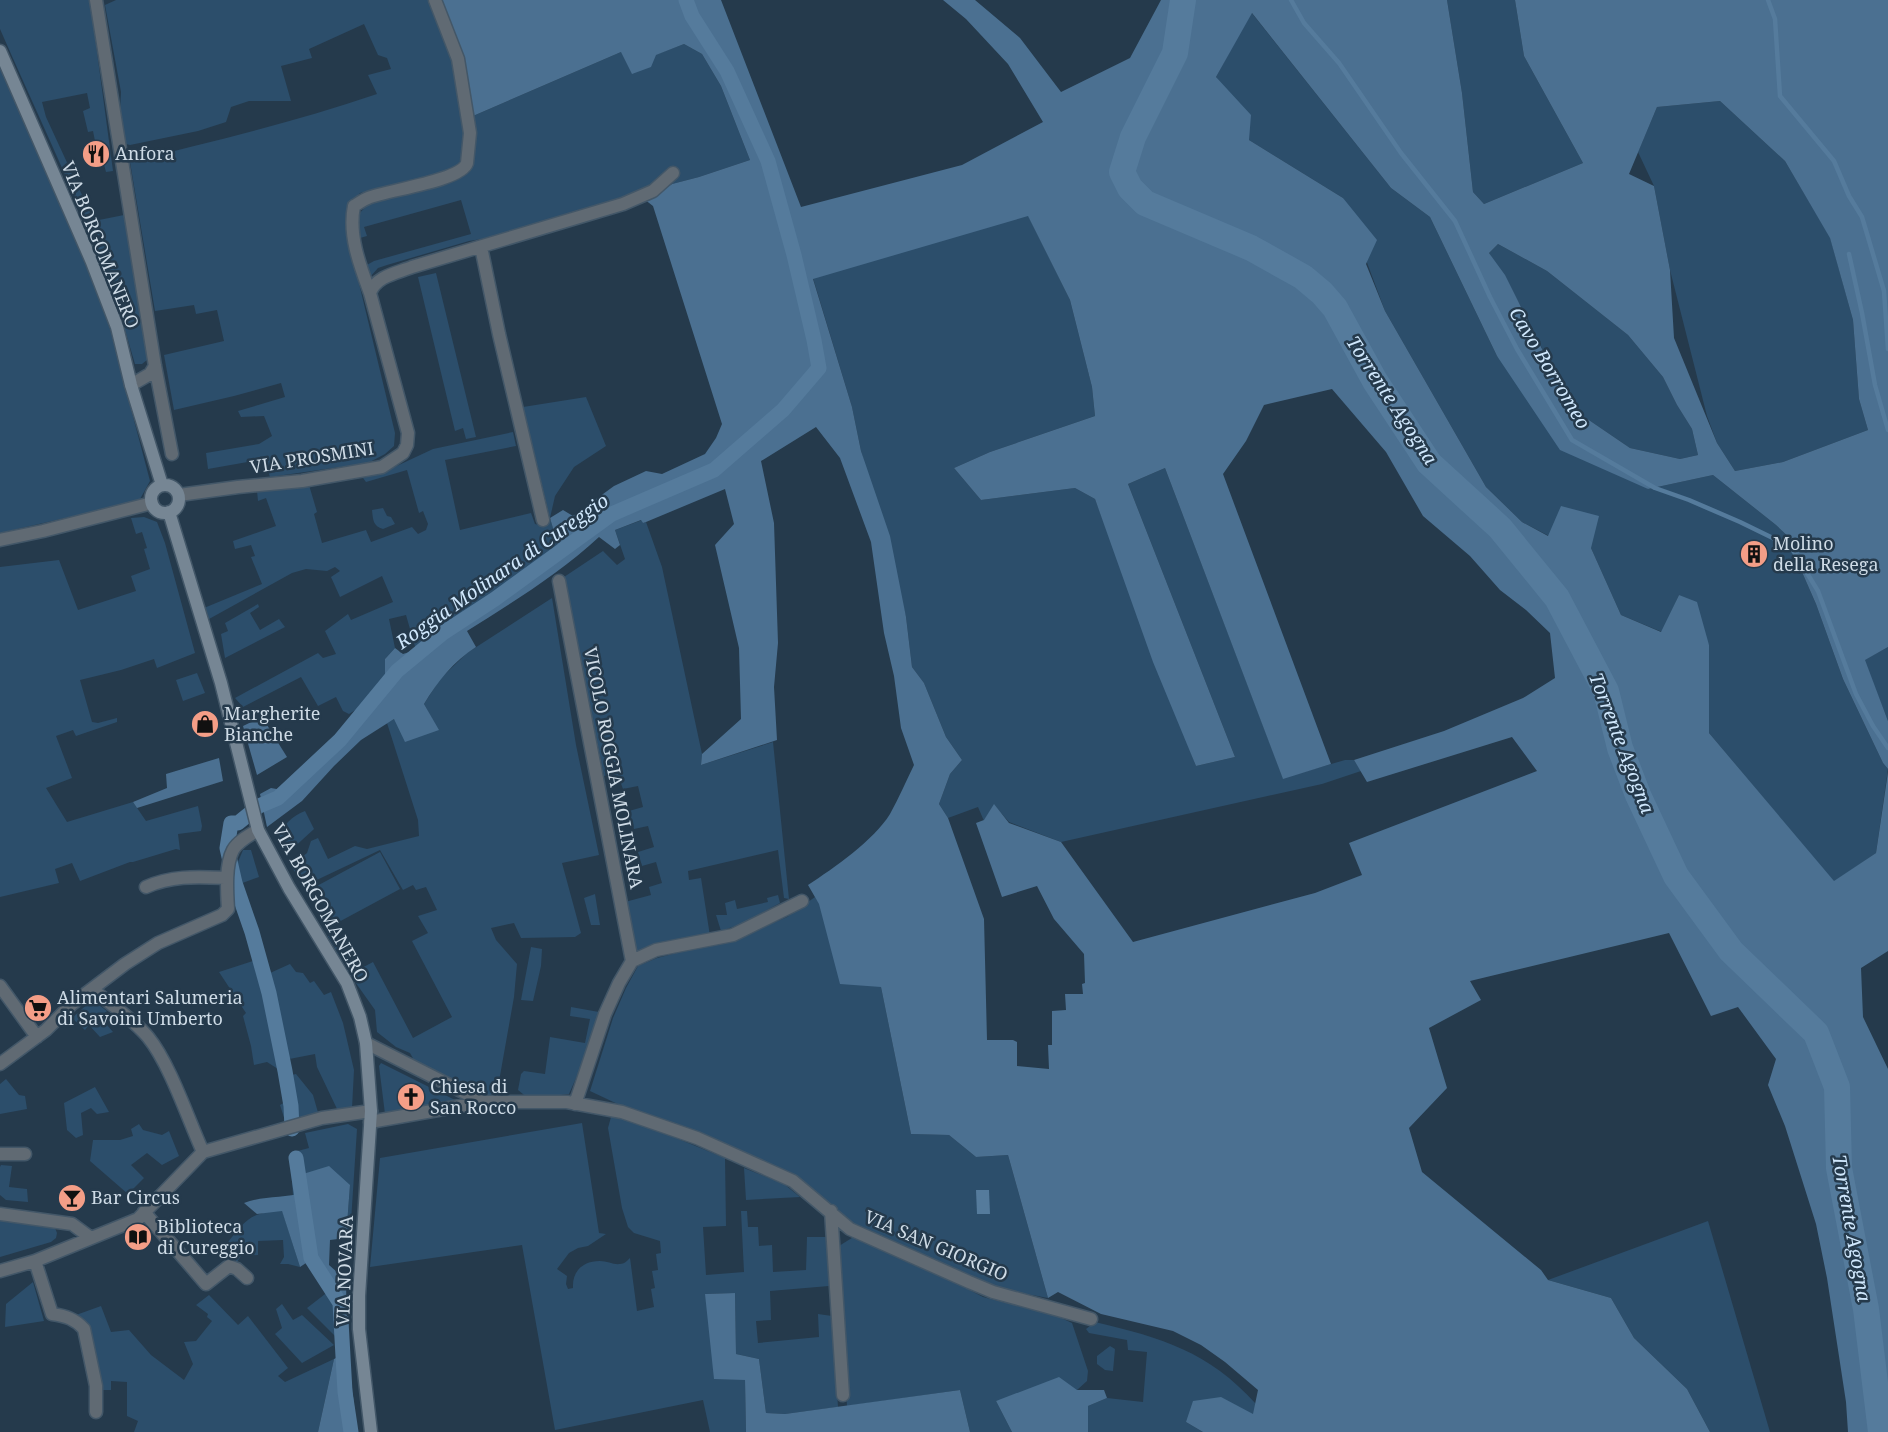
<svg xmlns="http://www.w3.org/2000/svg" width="1888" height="1432" viewBox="0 0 1888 1432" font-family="'Noto Serif',serif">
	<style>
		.green { fill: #2c4e6b }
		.forest { fill: #4b7091; fill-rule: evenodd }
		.water { fill: #557b9c }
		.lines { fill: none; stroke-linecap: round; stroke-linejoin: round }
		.stream { stroke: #557b9c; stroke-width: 4.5 }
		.canal { stroke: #557b9c; stroke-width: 15 }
		.river { stroke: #557b9c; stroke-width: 26 }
		.minor-casing { stroke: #435768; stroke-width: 15 }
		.secondary-casing { stroke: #435768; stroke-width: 15 }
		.minor { stroke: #606a73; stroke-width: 12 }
		.secondary { stroke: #768694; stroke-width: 12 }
		.labels { text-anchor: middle; stroke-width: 5; stroke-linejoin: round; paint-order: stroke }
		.poi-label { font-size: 18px; fill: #cedbe6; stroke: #253a4c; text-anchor: start }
		.street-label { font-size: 18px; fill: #cedbe6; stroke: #253a4c }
		.water-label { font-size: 19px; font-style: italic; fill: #d0e8fd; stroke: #253a4c }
	</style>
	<rect width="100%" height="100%" fill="#253a4c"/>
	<path class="green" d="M0,0H90L113,171L106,172L99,146H96L93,131L88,132L83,111L90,108L87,93L42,102L46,117L94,221L124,215L149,346L147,360L142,364H135C103,248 48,139 0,29Z
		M116,0H428L452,58L463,126L464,142L462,165L454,171L360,193L348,208L357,275L395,433L394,446L385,454L368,463L270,477L264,459L208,469L206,453L259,444L272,436L264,416L241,417L238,411L285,397L281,383L234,396L174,410L164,355L224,341L217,310L196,314L194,305L155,311L130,162C213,141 296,122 377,94L368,75L391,69L387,58L378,55L364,24L309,49L312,58L281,66L291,101H249L231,107L226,122L198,131L130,145L126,144L120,112L121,92L105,5Z
		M1447,0H1515L1524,56L1583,163L1484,204L1473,192L1462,93Z
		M1251,12L1391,188L1430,217L1497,356L1648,489L1713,475L1776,525L1795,543L1798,563L1816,604L1843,679L1883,763L1888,769L1876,853L1834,882L1709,733V645L1679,595L1662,632L1621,615L1591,548L1549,536L1522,522L1486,487L1385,311L1343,198L1249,140L1216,77Z
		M684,44L702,54L721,86L750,160L699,177L672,184L662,176L648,186L620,198L488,238L469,241L387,265L378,268L370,277L365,266L374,261L471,234L461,200L364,227L367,236L360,238C357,220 353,216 370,204L458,178L472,168C476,151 475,134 473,116L621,52L655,55Z
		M0,66L87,262L110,329L150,481L139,501L0,533Z
		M1720,101L1785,161L1830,237L1853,320L1859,399L1868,430L1783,462L1735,471L1717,443L1707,416L1670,270L1654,186L1638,152L1657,107Z
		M1028,215L1070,300L1092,387L1095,416L990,452L954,468L981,500L1075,488L1095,499L1196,766L1235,757L1128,484L1165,468L1283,778L1345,760H1354L1361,771L1322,784L1061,842L1009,822L994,805L984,821L978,807L948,818L939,804L950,774L962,760L946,737L924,683L912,667L906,617L861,451L852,407L813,278Z
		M1498,244L1547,271L1628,335L1663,377L1677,405L1692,429L1698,455L1680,459L1630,448L1583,416L1551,367L1526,315L1489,253Z
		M436,273L476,437L466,439L463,428L455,431L418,277Z
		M586,397L606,446L574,467L555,496L550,518L559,549L481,602L455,617L416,650L406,615L389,619L395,648L385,659V675L362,706L349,714L343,711L336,697L318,706L301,677L243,707L235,698L318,653L323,658L336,654L325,631L348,614L351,620L393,602L382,576L340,597L331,577L340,571L335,567L327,571L306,569L292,573L209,619L204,608L262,584L251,557L255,556L251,545L235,549L233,541L276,526L266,498L258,501L257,491L309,485L317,512L314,514L322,543L366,530L371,542L412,527L418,534L426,530L428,524L423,511L419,513L407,470L366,482L363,478L386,471L433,449L513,432L516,446L445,460L460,530L531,513L535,524L545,526L550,518L523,407Z
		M383,508L387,516L391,517L395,524L383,529C373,526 373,520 372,510Z
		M144,517L157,522L165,543L195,653L157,668L154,659L121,670L80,680L92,722L98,723L117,718V722L76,736L73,730L56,736L72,778L46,788L67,822L133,802L146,821L198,806L202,826L201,831L178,834L180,850L176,849L133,862H130L80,881L72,863L55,869L59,883L0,897V567L59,560L78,610L136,591L131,576L150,569L144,549L147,548L142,532L136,534L131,518Z
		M642,520L643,523L646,522L662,567L702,754L701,765L773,742L789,899L784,898L778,850L688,871L689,880L701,878L710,936L635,951L625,902L651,895L649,887L662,883L656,862L642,866L638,852L654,847L648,826L634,829L629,811L643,807L638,786L623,789L620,781L613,782V774L604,776L564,577L603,551L617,565L625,559L615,530Z
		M552,598L576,745L599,855L562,863L581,933L575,937L521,938L514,923L491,928L496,940L517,964L514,997L498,1087L488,1098L415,1062L410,1053L396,1047L377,1032L375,1010L353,979L328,936L336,934L356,971L373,962L413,1038L452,1017L412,941L428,933L418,916L437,910L426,887L416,890L413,885L403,890L380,850L304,886L291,866L307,853L311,841L318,838L328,859L355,846L367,849L419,836L418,820L387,723L394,719L438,730L424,704L440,679L467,653Z
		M258,604L259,607L250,613L260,630L279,619L285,627L225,658L221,634L228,631L225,623Z
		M1888,647V721L1864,660Z
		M197,673L205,693L183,701L176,680Z
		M305,811L314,829L290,851L283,849L278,838C283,825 292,816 305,811Z
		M243,850H251L259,877L237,885L242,901L235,903L230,881Z
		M380,852L400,889L335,924L315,887Z
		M595,894L600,925H591L584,898Z
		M778,895L780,903L741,924L721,931L716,915H727L725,903L735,900L737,909L768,902L767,898Z
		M815,897L881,987L911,1134L949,1135L976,1157L1008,1155L1048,1298L994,1288L906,1250L855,1224L798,1178L624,1107L590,1091L613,1018L626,988L638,966L657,958L692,949L701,945L741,937L787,917Z
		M263,947L270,973L290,964L296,972L303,973L310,983L314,981L324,995L331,992L343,1023L354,1070L352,1108L338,1111L317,1067L315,1054L279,1061L287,1076L296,1074L313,1095L319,1116L286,1124L280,1105L285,1102L278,1069L267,1062L254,1065L251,1046L243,1016L246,1013L219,972L256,960L254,951Z
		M531,947L542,949L541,966L533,1001L521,1000Z
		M92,1000L107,1011L100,1017L113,1032L100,1037L89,1025L85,1030L72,1018Z
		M571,1007L599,1012L580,1069L569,1094L529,1099L518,1090L521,1074L524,1071L545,1074L550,1037L585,1043L590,1019L570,1016Z
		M381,1063L457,1101L385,1114L379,1066Z
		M6,1079L19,1095L25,1096L27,1109L0,1114V1084Z
		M95,1087L109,1112L97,1114L91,1108L81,1113L83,1135L76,1138L67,1130L64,1103Z
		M611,1117L620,1118L676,1138L725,1158L726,1226L703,1227L706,1275L744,1272L741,1211H747L748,1227H758L759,1246L772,1245L773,1272L806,1270L807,1237H826L829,1286L770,1291L771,1320L756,1321L758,1343L819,1337L818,1314L832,1316L838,1407L785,1414L766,1413L759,1359L736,1354L735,1293L705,1294L745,1380L746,1432H710L703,1400L555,1430L522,1245L370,1267L380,1158L582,1123L599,1233L606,1234L588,1246L578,1248L569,1253L557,1269L567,1276L566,1284L568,1289L573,1288C572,1271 583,1261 600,1261C607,1261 614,1265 620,1264C624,1264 627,1261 630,1258L637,1311L654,1307L651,1289L655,1288L652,1271L658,1270L656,1254L661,1253L660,1241L634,1233L628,1227L622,1208L608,1128Z
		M139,1124L143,1130L162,1135L169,1131L179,1156L162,1165L147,1153L131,1165L144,1178L128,1194L90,1161L93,1140H120L133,1136L131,1129Z
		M348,1124L357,1129L350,1237L346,1238L350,1185L293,1196L290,1153L309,1148L305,1133Z
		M1,1165L12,1166L9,1187L27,1189L28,1202L6,1200L0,1195V1167Z
		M744,1168L784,1184L800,1197L746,1200Z
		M282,1210L300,1267L288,1264H280L284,1257L283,1240L258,1241V1255L241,1256L237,1262L225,1246C245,1221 248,1213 282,1210Z
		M0,1220L47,1226L55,1228L57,1233L56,1238L51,1242L0,1257Z
		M1708,1221L1770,1432H1710L1687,1389L1634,1338L1611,1298L1548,1280Z
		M855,1236L900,1259L960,1285L983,1297L1057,1316L1072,1323L1088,1371L1087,1381L1077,1390L996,1401L1012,1432H970L960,1390L847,1406L839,1246Z
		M33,1282L44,1321L5,1327L6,1304Z
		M329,1291L336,1307L340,1341L307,1308Z
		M209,1295L238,1325L248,1316L288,1368L278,1376L285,1382L334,1359L318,1432H134L138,1421L127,1416V1382L111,1381V1390H95L76,1315L101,1306L111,1332L129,1330L151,1355L184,1380L193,1364L184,1342L196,1341L212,1321L207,1317L208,1314L196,1305Z
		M282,1304L293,1320L302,1315L334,1345L302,1363L275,1334L282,1328L276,1309Z
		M1095,1322C1162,1338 1208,1351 1256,1404L1254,1414L1186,1422L1203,1432H1088V1406L1107,1398L1143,1402L1147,1352L1128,1350L1127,1340L1089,1333L1086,1329Z
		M1110,1346L1115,1349L1113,1371L1105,1370L1097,1364V1356Z"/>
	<path class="forest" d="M438,0H721L801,207L962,165L1043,122L1008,64L966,19L943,0H975L1020,38L1061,92L1130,58L1161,0H1447L1462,93L1473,192L1484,204L1583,163L1524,56L1515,0H1888V647L1865,660L1888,721V769L1883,763L1843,679L1816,604L1798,563L1795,543L1776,525L1713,475L1648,489L1560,450L1497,356L1430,217L1391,188L1252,13L1216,77L1251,115L1249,140L1343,198L1377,240L1366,264L1385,311L1486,487L1522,522L1548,536L1561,506L1599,516L1591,548L1621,615L1661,632L1679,595L1697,602L1709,645V733L1834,881L1876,853L1888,772V951L1861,968L1863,1017L1888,1069V1432H1848L1846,1402L1827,1278L1816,1224L1785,1126L1768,1085L1776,1059L1738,1007L1711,1016L1669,933L1470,981L1481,1000L1429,1028L1447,1088L1409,1128L1422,1172L1541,1270L1548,1280L1611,1298L1634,1338L1687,1389L1710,1432H1203L1186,1422L1193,1401L1221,1397L1253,1414L1258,1390L1225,1362L1201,1345L1173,1331L1101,1314L1058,1292L1048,1298L1008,1155L976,1157L949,1135L911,1134L881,987L840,984L819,904L808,885C834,868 874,840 890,814C899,798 906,781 914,765L901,728L894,676L884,633L871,542L840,458L816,427L761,461L774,523L778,643L774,687L777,740L701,765L702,754L741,719L739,648L715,545L734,524L725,489L646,522L643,523L641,520L615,530L620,545L615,549L599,537C559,574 513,602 467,631L476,647C453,662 438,681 424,704L439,730L405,742L394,719L361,740L334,766L302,801L267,827L260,794L271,788L282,790L303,778L342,744L358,720L394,683L385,675V659L395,648L403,654L416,650L455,617L481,602L559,549L550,518L563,510L573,516L614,486L646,471L662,474L705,454L716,438L722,424L653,206L644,199L657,194L672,184L699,177L750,160L721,86L702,54L684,44L656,55L651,67L632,74L621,52L473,116ZM1720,101L1785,161L1830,238L1853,320L1859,399L1868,430L1783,462L1735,471L1717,443L1674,338L1670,270L1654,186L1629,174L1657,107ZM1028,216L1070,300L1092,387L1095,416L990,452L954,468L981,500L1075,488L1095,499L1153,662L1196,766L1235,757L1128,484L1165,468L1283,779L1331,764L1223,474L1246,441L1264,405L1332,389L1386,452L1423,516L1470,556L1500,590L1526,610L1550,633L1555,678L1523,698L1444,731L1354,760L1367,782L1512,737L1537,771L1349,843L1362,875L1315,893L1133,942L1061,842L1009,823L994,804L984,820L976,823L1002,897L1037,886L1054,919L1084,954L1085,983L1082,984L1083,994H1065L1066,1010L1052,1011V1045H1048L1049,1069L1017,1066V1042L1013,1040H987L984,919L948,818L939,804L950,774L962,760L946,737L924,683L912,667L906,617L890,536L861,451L852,407L813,279ZM1498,244L1547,271L1628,335L1663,377L1677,405L1692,429L1698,455L1680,459L1630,448L1583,416L1551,367L1505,275L1489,253Z
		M262,717L287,757L257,775L243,726Z
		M219,758L223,781L137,808L133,802L167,788L166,774Z
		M329,1166L350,1185L346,1238L330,1240L329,1265L346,1280L347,1340L340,1341L336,1307L329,1291L306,1263L300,1267L282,1211L257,1214L244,1203C261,1196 285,1198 303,1193V1174Z
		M735,1293L736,1354L759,1359L766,1413L785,1414L960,1390L970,1432H746L745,1380L714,1379L705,1294Z
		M348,1352L357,1432H318L334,1359Z
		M1059,1377L1077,1390H1104L1107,1398L1088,1406V1432H1012L996,1401Z"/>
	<path class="water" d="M976,1190H989L990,1214H977Z"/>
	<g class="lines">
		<path class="stream" d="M1291,0L1304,23L1339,63L1401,153L1455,221L1490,297L1517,349L1572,440L1655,488L1689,500L1740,522L1791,547L1818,591L1856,694L1873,726L1888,748
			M1768,0L1775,19L1780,96L1834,161L1849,196L1862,217L1884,291L1888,349
			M1849,254L1862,313L1875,385L1888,430"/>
		<path class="canal" d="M292,1129L291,1106L285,1071L269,993L252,932L235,883L227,848L231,823H238L259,806L278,798L340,740L397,671L443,633L495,599L612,514L714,470L783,410L819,368L814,340L794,255L768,161L727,71L692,16L686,0
			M296,1158L311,1258L340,1303L345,1392L351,1432"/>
		<path class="river" d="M1183,0L1175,53L1133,137L1122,172L1130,188L1145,203L1251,248L1303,277L1322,293L1335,308L1375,381L1429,463L1500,528L1557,598L1606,691L1620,748L1638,795L1676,876L1731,951L1816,1033L1837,1087L1839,1168L1866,1309L1881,1432"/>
		<defs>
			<path id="minor" d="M96,0L155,366L172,454
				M481,247L499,334L543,520
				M370,293C360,266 348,235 354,206C359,203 363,200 368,198C387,190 461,181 467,163L470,133L458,59L435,0
				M131,385L150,374L155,366
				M179,495L238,487L302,481L382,467L403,453L407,445L408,433L370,293C376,276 397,273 412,267L623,204L653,191L673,173
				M0,540L43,531L152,503
				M559,581L632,961
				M146,887C173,875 198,877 227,878
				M0,986L37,1037
				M92,989C109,1003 134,1020 148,1037C170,1064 188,1119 203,1152
				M366,1043L483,1102
				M0,1064L46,1030L72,1004L125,964L158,943L222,915L228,909C227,892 225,865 233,850C238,841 250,835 258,830
				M575,1104L605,1014L619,983L632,961L656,950L733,935L802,901
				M370,1122L483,1102H567L622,1112L697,1138L793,1181L850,1229L969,1282L993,1292L1091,1319
				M0,1154H25
				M831,1211L843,1395
				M144,1212L206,1284L229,1266L237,1269L247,1278
				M0,1214L72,1224L91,1238
				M35,1261L52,1314C66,1316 75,1319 84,1329L96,1386V1412
				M0,1271L35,1261L138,1219L203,1152L322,1118L371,1111"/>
			<path id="secondary" d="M0,51L92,262L117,327L131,385L162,485
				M151 499a14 14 0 1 1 28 0a14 14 0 1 1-28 0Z
				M169,512L221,683L258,830L289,888L347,983L360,1017L366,1043L371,1111L359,1296V1329L371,1432"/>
		</defs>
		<use href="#minor" class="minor-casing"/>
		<use href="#secondary" class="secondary-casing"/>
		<use href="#minor" class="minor"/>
		<use href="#secondary" class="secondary"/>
	</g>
	<defs>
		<symbol id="restaurant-disc" viewBox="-11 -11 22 22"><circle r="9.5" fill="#f49e87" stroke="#253a4c"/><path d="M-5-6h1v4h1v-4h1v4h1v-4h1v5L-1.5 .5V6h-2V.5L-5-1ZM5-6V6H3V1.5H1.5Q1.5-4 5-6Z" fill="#111"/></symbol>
		<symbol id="building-disc" viewBox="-11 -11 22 22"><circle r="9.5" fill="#f49e87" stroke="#253a4c"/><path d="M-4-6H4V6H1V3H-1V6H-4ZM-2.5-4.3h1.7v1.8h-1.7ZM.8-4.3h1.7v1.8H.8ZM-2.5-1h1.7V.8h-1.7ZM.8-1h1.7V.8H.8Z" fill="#111"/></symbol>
		<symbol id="shop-disc" viewBox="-11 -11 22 22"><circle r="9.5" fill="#f49e87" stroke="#253a4c"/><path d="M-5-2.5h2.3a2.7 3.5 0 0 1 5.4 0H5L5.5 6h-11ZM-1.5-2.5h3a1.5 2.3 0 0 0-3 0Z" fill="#111"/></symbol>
		<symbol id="supermarket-disc" viewBox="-11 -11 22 22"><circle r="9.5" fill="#f49e87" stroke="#253a4c"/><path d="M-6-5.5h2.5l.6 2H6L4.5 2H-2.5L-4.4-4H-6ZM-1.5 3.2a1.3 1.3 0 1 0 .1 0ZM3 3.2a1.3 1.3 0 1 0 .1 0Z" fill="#111"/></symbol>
		<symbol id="church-disc" viewBox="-11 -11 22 22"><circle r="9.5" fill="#f49e87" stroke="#253a4c"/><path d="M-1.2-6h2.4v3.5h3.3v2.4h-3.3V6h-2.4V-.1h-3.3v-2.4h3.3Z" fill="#111"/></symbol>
		<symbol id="bar-disc" viewBox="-11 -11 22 22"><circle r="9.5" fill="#f49e87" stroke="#253a4c"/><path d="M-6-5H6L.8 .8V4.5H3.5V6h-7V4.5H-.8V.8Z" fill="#111"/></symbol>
		<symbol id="library-disc" viewBox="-11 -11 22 22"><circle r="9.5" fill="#f49e87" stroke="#253a4c"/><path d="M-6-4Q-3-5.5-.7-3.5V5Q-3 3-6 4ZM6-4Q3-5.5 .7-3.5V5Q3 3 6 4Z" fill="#111"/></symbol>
	</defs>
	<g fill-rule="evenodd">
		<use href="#restaurant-disc" x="80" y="138" width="32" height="32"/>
		<use href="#building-disc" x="1738" y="538" width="32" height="32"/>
		<use href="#shop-disc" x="189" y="708" width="32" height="32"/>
		<use href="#supermarket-disc" x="22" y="992" width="32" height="32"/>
		<use href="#church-disc" x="395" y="1081" width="32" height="32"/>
		<use href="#bar-disc" x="56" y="1182" width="32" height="32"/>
		<use href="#library-disc" x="122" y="1221" width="32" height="32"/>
	</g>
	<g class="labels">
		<g class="poi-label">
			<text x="115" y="160">Anfora</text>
			<text x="1773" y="550">Molino<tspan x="1773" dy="21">della Resega</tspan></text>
			<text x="224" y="720">Margherite<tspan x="224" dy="21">Bianche</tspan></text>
			<text x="57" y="1004">Alimentari Salumeria<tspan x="57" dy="21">di Savoini Umberto</tspan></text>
			<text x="430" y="1093">Chiesa di<tspan x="430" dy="21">San Rocco</tspan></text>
			<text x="91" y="1204">Bar Circus</text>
			<text x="157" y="1233">Biblioteca<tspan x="157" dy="21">di Cureggio</tspan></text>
		</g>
		<g class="street-label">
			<text transform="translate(100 245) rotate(68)" y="6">VIA BORGOMANERO</text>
			<text transform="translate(312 458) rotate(-9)" y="6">VIA PROSMINI</text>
			<text transform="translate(613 768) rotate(79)" y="6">VICOLO ROGGIA MOLINARA</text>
			<text transform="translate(320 903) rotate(61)" y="6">VIA BORGOMANERO</text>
			<text transform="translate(936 1246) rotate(23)" y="6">VIA SAN GIORGIO</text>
			<text transform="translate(345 1271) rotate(-88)" y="6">VIA NOVARA</text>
		</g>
		<g class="water-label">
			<text transform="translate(1550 368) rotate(59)" y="7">Cavo Borromeo</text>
			<text transform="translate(1392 400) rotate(57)" y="7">Torrente Agogna</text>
			<text transform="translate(502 571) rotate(-35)" y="7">Roggia Molinara di Cureggio</text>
			<text transform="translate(1622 743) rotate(69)" y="7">Torrente Agogna</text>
			<text transform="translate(1852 1228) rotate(80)" y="7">Torrente Agogna</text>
		</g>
	</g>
</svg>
